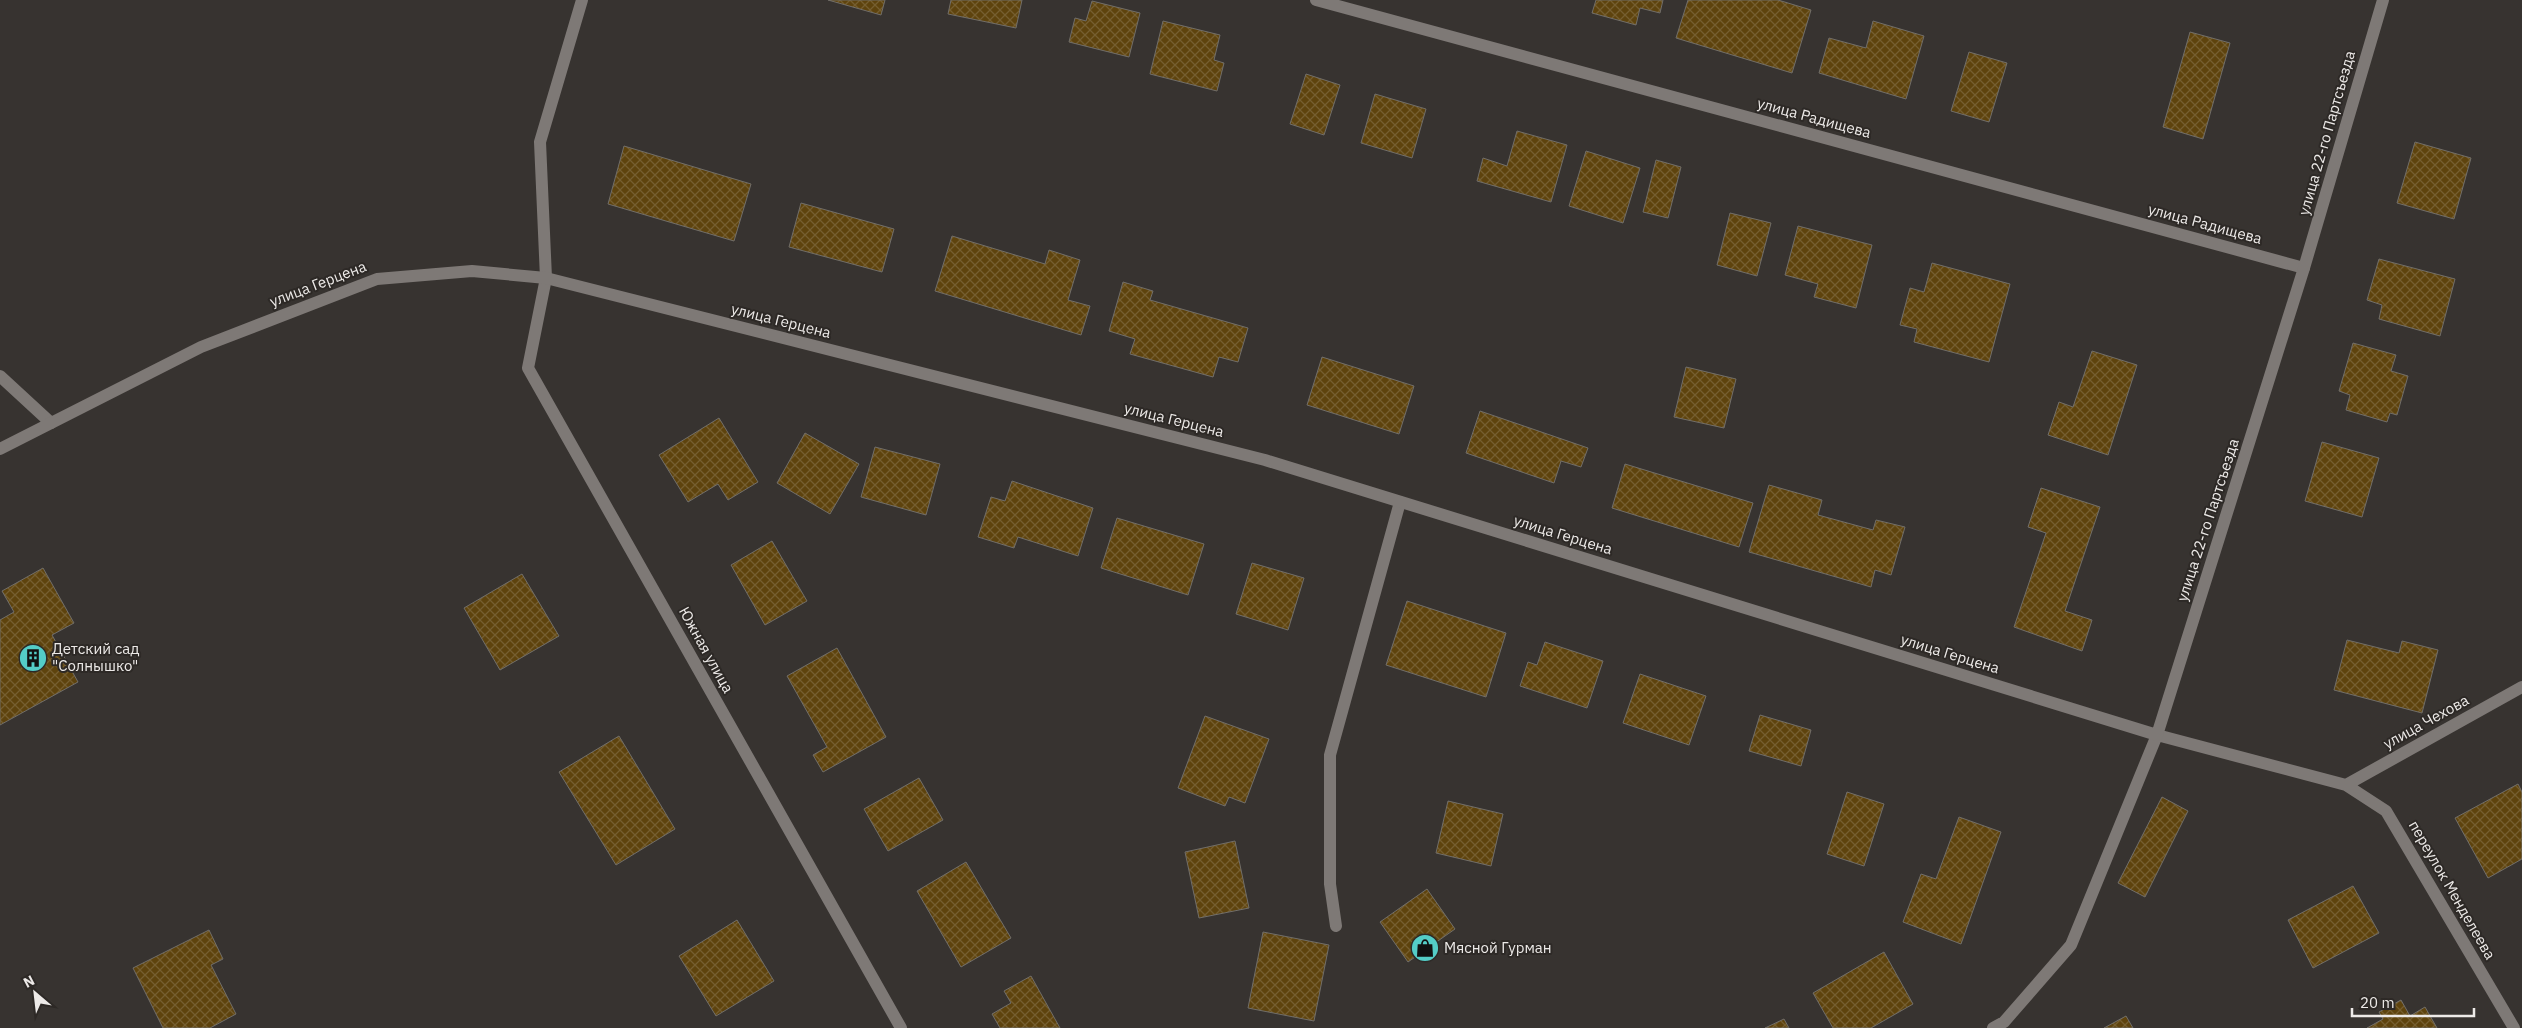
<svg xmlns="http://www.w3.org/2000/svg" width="2522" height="1028" viewBox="0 0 2522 1028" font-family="'IBM Plex Sans',sans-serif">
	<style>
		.building { fill: url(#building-cross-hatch); stroke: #716e69 }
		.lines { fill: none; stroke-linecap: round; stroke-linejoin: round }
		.service { stroke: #7e7976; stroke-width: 12 }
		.minor { stroke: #7e7976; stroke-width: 12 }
		.tertiary { stroke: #7e7976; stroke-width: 12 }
		.labels { text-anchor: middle; stroke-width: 4; stroke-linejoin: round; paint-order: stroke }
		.street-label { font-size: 15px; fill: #edeae8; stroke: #2d2926 }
		.poi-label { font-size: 15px; fill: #edeae8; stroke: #2d2926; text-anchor: start }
	</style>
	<defs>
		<pattern id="building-cross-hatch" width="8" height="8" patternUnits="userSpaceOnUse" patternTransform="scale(1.25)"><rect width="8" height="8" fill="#5e430d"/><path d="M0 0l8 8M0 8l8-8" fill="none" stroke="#755e30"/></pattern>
	</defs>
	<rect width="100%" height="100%" fill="#373330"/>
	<path class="building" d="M828,0H885L881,15Z
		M951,0H1022L1016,28L948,14Z
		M1596,0H1663L1660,13L1640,8L1636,25L1592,13Z
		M1688,0H1778L1811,10L1792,73L1676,38Z
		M1092,1L1140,13L1129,57L1069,42L1075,18L1086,21Z
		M1163,21L1220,35L1214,60L1224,63L1217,91L1150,74Z
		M1873,21L1924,36L1906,99L1819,73L1829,38L1866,48Z
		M2190,32L2230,43L2203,139L2163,127Z
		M1969,52L2007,63L1989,122L1951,111Z
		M1306,74L1340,85L1324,135L1290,124Z
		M1375,94L1426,109L1412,158L1361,143Z
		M1517,131L1567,145L1551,202L1477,181L1483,158L1507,166Z
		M2415,142L2471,158L2454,219L2397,203Z
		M624,146L751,184L734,241L608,204Z
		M1586,151L1640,168L1623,223L1569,206Z
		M1656,160L1681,167L1668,218L1643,212Z
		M801,203L894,229L882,272L789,247Z
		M1730,213L1771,223L1757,276L1717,265Z
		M1798,226L1872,245L1856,308L1814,297L1818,284L1785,275Z
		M952,236L1045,264L1049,250L1080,260L1068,300L1090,306L1081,335L935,291Z
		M2379,259L2455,279L2440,336L2379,319L2382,305L2367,300Z
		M1932,263L2010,284L1989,362L1914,342L1917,329L1900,325L1910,288L1924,292Z
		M1123,282L1153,291L1150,300L1248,328L1238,362L1219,357L1213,377L1130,354L1135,339L1109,331Z
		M2353,343L2396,355L2391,371L2408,376L2397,415L2390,413L2387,422L2346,410L2350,395L2339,391Z
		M2092,351L2137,365L2108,455L2048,435L2059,402L2073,407Z
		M1322,357L1414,386L1399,434L1307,405Z
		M1686,367L1736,379L1724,428L1674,417Z
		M1480,411L1588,448L1581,467L1561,461L1554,483L1466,453Z
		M719,418L758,482L728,500L718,484L688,502L659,455Z
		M805,433L859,464L830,514L777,483Z
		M2322,442L2379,458L2362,517L2305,501Z
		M875,447L940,464L926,515L861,497Z
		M1625,464L1753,503L1739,547L1612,508Z
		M1012,481L1093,508L1078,556L1018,537L1014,548L978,537L991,497L1005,501Z
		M1769,485L1822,500L1818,515L1873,530L1876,520L1905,527L1891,575L1875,570L1871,587L1749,552Z
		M2041,488L2100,507L2065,611L2092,620L2082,651L2014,627L2046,533L2028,527Z
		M1117,518L1204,544L1188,595L1101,568Z
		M772,541L807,601L765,625L731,565Z
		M1252,563L1304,578L1288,630L1236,614Z
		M43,568L74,623L52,635L78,682L0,725V620L14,612L2,591Z
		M522,574L559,636L500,670L464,608Z
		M1407,601L1506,633L1486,697L1386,665Z
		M2347,640L2399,653L2402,641L2438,650L2422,713L2334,690Z
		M1545,642L1603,661L1587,708L1520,686L1528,662L1537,665Z
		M837,648L886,737L823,772L813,755L827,747L787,676Z
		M1640,674L1706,696L1689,745L1623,723Z
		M1760,715L1811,730L1801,766L1749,751Z
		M1205,716L1269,739L1245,803L1229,797L1225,806L1178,788Z
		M619,736L675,829L616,865L559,772Z
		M919,778L943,820L888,851L864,809Z
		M2518,784L2522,792V859L2488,878L2455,818Z
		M1847,792L1884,804L1864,866L1827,854Z
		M2162,797L2188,811L2145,897L2118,883Z
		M1448,801L1503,814L1491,866L1436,853Z
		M1959,817L2001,832L1961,944L1903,922L1921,874L1936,879Z
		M1235,841L1249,908L1199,918L1185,852Z
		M966,862L1011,938L961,967L917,891Z
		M2353,886L2379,933L2313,968L2288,920Z
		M1427,889L1455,929L1408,962L1380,922Z
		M737,920L774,981L716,1016L679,956Z
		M209,930L223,959L211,965L236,1014L210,1028H163L133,968Z
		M1263,932L1329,945L1314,1021L1248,1008Z
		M1884,952L1913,1004L1871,1028H1833L1813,993Z
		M1031,976L1060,1028H1000L992,1014L1011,1003L1004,991Z
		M2401,1000L2410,1016L2425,1007L2437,1028H2367L2383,1019L2379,1012Z
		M2126,1016L2133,1028H2104Z
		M1784,1019L1789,1028H1765Z"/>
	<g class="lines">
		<path class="service" d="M0,376L51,423
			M1336,926L1330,884V755L1400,502"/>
		<path class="minor" d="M582,0L540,142L546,278L528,368L901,1028
			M1316,0L2304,268
			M2346,785L2522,687
			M1993,1028L2004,1022L2071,945L2157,735L2346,785L2386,811L2514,1028"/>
		<path class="tertiary" d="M0,449L201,347L377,279L472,271L546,278L1265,460L2157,735L2304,268L2383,0"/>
	</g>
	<defs>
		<symbol id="building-disc" viewBox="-11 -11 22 22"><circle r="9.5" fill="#54cdc7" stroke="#2d2926"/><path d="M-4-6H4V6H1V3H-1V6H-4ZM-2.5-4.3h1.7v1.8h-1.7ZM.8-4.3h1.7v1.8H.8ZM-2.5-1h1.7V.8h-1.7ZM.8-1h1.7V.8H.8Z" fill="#111"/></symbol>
		<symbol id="shop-disc" viewBox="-11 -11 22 22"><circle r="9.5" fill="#54cdc7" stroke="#2d2926"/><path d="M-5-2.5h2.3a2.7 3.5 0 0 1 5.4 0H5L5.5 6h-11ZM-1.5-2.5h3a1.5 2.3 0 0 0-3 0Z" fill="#111"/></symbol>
	</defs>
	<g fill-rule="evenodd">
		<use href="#building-disc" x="17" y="642" width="32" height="32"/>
		<use href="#shop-disc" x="1409" y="932" width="32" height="32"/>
	</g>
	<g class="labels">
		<g class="street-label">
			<text transform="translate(1814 118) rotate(15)" y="5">улица Радищева</text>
			<text transform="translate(2327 133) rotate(-74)" y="5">улица 22-го Партсъезда</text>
			<text transform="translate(2205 224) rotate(15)" y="5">улица Радищева</text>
			<text transform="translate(318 284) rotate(-21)" y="5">улица Герцена</text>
			<text transform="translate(781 321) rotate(14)" y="5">улица Герцена</text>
			<text transform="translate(1174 420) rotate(14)" y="5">улица Герцена</text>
			<text transform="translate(2208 520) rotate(-72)" y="5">улица 22-го Партсъезда</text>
			<text transform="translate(1563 535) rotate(17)" y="5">улица Герцена</text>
			<text transform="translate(706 650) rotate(61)" y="5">Южная улица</text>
			<text transform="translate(1950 654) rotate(17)" y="5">улица Герцена</text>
			<text transform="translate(2426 722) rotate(-29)" y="5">улица Чехова</text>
			<text transform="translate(2452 890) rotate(60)" y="5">переулок Менделеева</text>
		</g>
		<g class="poi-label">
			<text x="52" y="654">Детский сад<tspan x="52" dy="17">"Солнышко"</tspan></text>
			<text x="1444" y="953">Мясной Гурман</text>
		</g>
	</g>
	<g transform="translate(35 993) rotate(332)" stroke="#2d2926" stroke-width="4" paint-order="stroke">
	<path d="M0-4L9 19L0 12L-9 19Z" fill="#edeae8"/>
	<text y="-8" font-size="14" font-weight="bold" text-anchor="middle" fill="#edeae8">N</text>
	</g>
	<path d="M2352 1008v8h122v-8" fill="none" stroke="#edeae8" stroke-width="2.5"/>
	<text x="2360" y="1008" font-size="15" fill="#edeae8" stroke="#2d2926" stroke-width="4" paint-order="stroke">20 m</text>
</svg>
